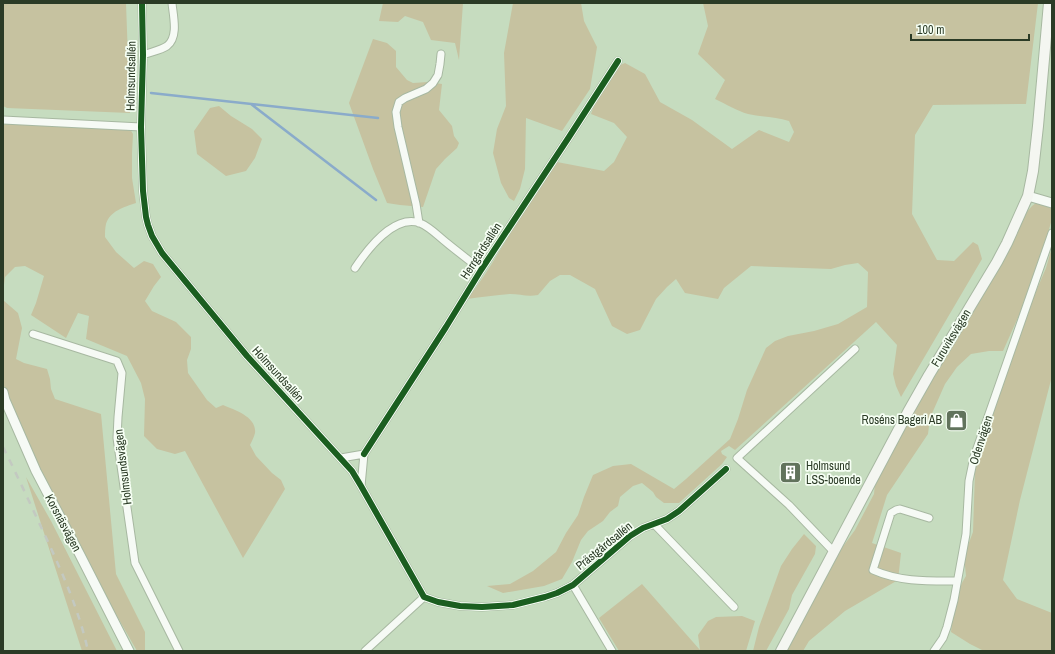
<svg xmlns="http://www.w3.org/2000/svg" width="1055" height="654" viewBox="0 0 1055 654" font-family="'Archivo Narrow',sans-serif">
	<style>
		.green { fill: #c6c2a0 }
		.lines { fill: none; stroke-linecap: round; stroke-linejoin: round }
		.stream { stroke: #8aabca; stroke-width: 2.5 }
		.minor-casing { stroke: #a7b8a1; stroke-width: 9 }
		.tertiary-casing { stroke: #a7b8a1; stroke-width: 11 }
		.secondary-casing { stroke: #a7b8a1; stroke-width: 12 }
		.minor { stroke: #f6faf5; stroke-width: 7 }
		.tertiary { stroke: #f6faf5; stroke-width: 9 }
		.secondary { stroke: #f4f6f1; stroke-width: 10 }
		.rail { stroke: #c3c9c1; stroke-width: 2.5; stroke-dasharray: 7 7; stroke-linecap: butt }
		.cycleway-casing { stroke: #f6fff4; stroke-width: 8 }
		.cycleway { stroke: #1b5e20; stroke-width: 6 }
		.labels { text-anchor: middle; stroke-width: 3.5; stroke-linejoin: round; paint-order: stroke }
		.street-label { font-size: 12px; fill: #2b3b26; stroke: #f6fff4 }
		.poi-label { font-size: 12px; fill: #2b3b26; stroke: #f6fff4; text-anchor: end }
	</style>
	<rect width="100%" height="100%" fill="#c6dcbf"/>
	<path class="green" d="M3,3H126L130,113L7,108L3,106Z
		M383,3H463L459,60L455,43L431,40L423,22L405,16L398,22L379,21Z
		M513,3H581L584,21L597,47L590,89L562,131L526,118L525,169L520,189L514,201L509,198L501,183L493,153L497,129L506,106L504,53Z
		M703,3H1038L1026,104L933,105L915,135L912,214L937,260L954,261L973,242L978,245L982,259L901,397L896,386L893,374L897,345L876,322L735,450L729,446L721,451L722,454L727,457L722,464L679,503H664L656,497L653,492L642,483L633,486L620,497L618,506L610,512L603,521L588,531L581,540L572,562L562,579L544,586L503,593L487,586L510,584L533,571L556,552L566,533L578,515L584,497L593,475L613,466L631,464L674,489L686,479L730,439L738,419L747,390L766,348L775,341L788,336L814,331L838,324L867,307L868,272L858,263L845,265L831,269L751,266L724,288L718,299L685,293L676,279L667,287L656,299L640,330L627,334L612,326L595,289L570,275H560L550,281L538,295C527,297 520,294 510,294C496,295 481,297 467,299C483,280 495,258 508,237C523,211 539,186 557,162L604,171L614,162L627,137L614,123L591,114L595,103L618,66L625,63L645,74L660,102L692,120L732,149L759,130L789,142L794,132L789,121C776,117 762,117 748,114C737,111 726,104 715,99L725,80L698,54L708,26Z
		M373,39L387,43L396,51V67L407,80L413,83L428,82L442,84L439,110L452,126L454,136L459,143L457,148L445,159L436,169L423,207L400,205L387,203L373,169L349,103Z
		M219,106L231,116L252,129L262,139L255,158L246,171L226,176L197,154L194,131L210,108Z
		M5,124L130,129L133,134L132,153V178L136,203C124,207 110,211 106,224C105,228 105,233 105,237L116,252L134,268L144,261L153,264L161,277L154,286L145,301L152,311L176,322L191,337V349L187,360L188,373L207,400L216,408L223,405C235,410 257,417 255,433C254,437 252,441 250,445L256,456L272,473L281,480L285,489L243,558L185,451L175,454L157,449L144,436L145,399L141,383L127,356L86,339L89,316L78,313L66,338L31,315L36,303L44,276L25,266L15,267L5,277L3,293V126Z
		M1036,203L1052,207V219L1043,250L1024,304L1003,351H989L971,354L957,367L945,384L930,418L928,434L887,495L872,543L901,553L898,580L845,611L809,641L803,651H786L839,552L855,530L874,494L875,483L932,377L1025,214L1032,206Z
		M1052,247V376L1020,500L1003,580L1017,599L1052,613V651H984L970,644L951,632C953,614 956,590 966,576L964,556L973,532L975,472L980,451L1028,310L1046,268Z
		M3,300L18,313L22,328L16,359L24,363L47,369L50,379L51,389L55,399L101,414L116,574L145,632V651H137L98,583L41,472L8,400L3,382Z
		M26,477L51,521L117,651H82Z
		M804,534L816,546L815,554L792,595L789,609L766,651H753L759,627L781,566L792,549Z
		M642,584L700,650L698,635L708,621L716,617L742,616L755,621L746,651H619L599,618Z"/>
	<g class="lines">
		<path class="stream" d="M151,93L378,118
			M251,104L376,200"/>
		<defs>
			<path id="minor" d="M142,3L143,55L141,127L143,191L146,217L148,225L152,236L162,253L247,356L352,471L361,486L424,597L438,602L460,606L482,607L513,605L545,597L557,593L573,585L630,536L643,528L667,519L679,511L726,469
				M143,55C151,52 161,50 167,46C179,37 173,15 172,3
				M3,120L141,127
				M419,223L416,204L398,127L396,112L399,102L405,98L426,89L433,83L438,75L440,64L441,54
				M355,268C367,250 394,214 420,223C430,227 438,236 447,243C458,252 470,261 481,270
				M33,334L117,361L122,373L118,417L117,438L135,563L179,651
				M364,454L446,327L481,270L569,137L618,61
				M341,458L364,454L361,486
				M929,518L900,509L896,510L891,513L873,570C900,582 928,581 957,581
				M654,524L734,607
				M834,552L789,505L737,458L855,349
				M573,585L612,651
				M365,651L424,597
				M934,651L943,638L947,627L954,600L966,534L969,481L974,457L1052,233"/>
			<path id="tertiary" d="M1028,196L1052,203
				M3,392L5,400L36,471L79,553L129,651"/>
			<path id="secondary" d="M781,651L908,412L929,375L997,262L1007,243L1028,196L1033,171L1038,126L1049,3"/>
		</defs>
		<use href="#minor" class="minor-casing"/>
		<use href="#tertiary" class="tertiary-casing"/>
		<use href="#secondary" class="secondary-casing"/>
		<use href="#minor" class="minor"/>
		<use href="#tertiary" class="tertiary"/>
		<use href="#secondary" class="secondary"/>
		<path class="rail" d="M3,447C19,479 34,512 49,544C65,579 80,614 88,651"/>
		<defs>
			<path id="cycleway" d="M142,3L143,55L141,127L143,191L146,217L148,225L152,236L162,253L247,356L352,471L361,486L424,597L438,602L460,606L482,607L513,605L545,597L557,593L573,585L630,536L643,528L667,519L679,511L726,469
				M364,454L446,327L481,270L569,137L618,61"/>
		</defs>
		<use href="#cycleway" class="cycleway-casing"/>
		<use href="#cycleway" class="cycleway"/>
	</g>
	<defs>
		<symbol id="shop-square" viewBox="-11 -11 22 22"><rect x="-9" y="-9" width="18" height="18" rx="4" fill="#61735c" stroke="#f6fff4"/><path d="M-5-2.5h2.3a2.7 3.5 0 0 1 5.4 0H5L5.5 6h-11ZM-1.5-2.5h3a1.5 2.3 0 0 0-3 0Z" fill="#fff"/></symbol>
		<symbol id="building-square" viewBox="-11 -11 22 22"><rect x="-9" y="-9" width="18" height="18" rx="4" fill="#61735c" stroke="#f6fff4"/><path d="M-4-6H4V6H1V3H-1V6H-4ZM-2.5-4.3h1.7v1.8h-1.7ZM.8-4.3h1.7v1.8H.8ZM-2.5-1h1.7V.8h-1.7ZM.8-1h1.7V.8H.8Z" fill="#fff"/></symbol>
	</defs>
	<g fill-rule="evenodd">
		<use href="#shop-square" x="944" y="408" width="25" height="25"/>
		<use href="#building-square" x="778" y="460" width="25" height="25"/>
	</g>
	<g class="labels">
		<g class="street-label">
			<text transform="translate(131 76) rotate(-89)" y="4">Holmsundsallén</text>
			<text transform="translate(481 251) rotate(-57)" y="4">Herrgårdsallén</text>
			<text transform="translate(951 338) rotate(-59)" y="4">Furuviksvägen</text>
			<text transform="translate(278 374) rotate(48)" y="4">Holmsundsallén</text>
			<text transform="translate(981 440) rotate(-72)" y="4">Odenvägen</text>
			<text transform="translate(123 467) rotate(-97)" y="4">Holmsundsvägen</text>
			<text transform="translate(63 523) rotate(62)" y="4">Korsnäsvägen</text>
			<text transform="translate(604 546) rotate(-39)" y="4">Prästgårdsallén</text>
		</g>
		<g class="poi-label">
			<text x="942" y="424">Roséns Bageri AB</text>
			<text x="806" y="470" text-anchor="start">Holmsund<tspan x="806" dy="14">LSS-boende</tspan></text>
		</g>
	</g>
	<rect width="1055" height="654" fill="none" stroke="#2b3b26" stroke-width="8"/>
	<path d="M911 34v6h118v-6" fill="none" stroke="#2b3b26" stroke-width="2"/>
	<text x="917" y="34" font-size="12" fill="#2b3b26" stroke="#f6fff4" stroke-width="3" paint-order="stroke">100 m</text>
</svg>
